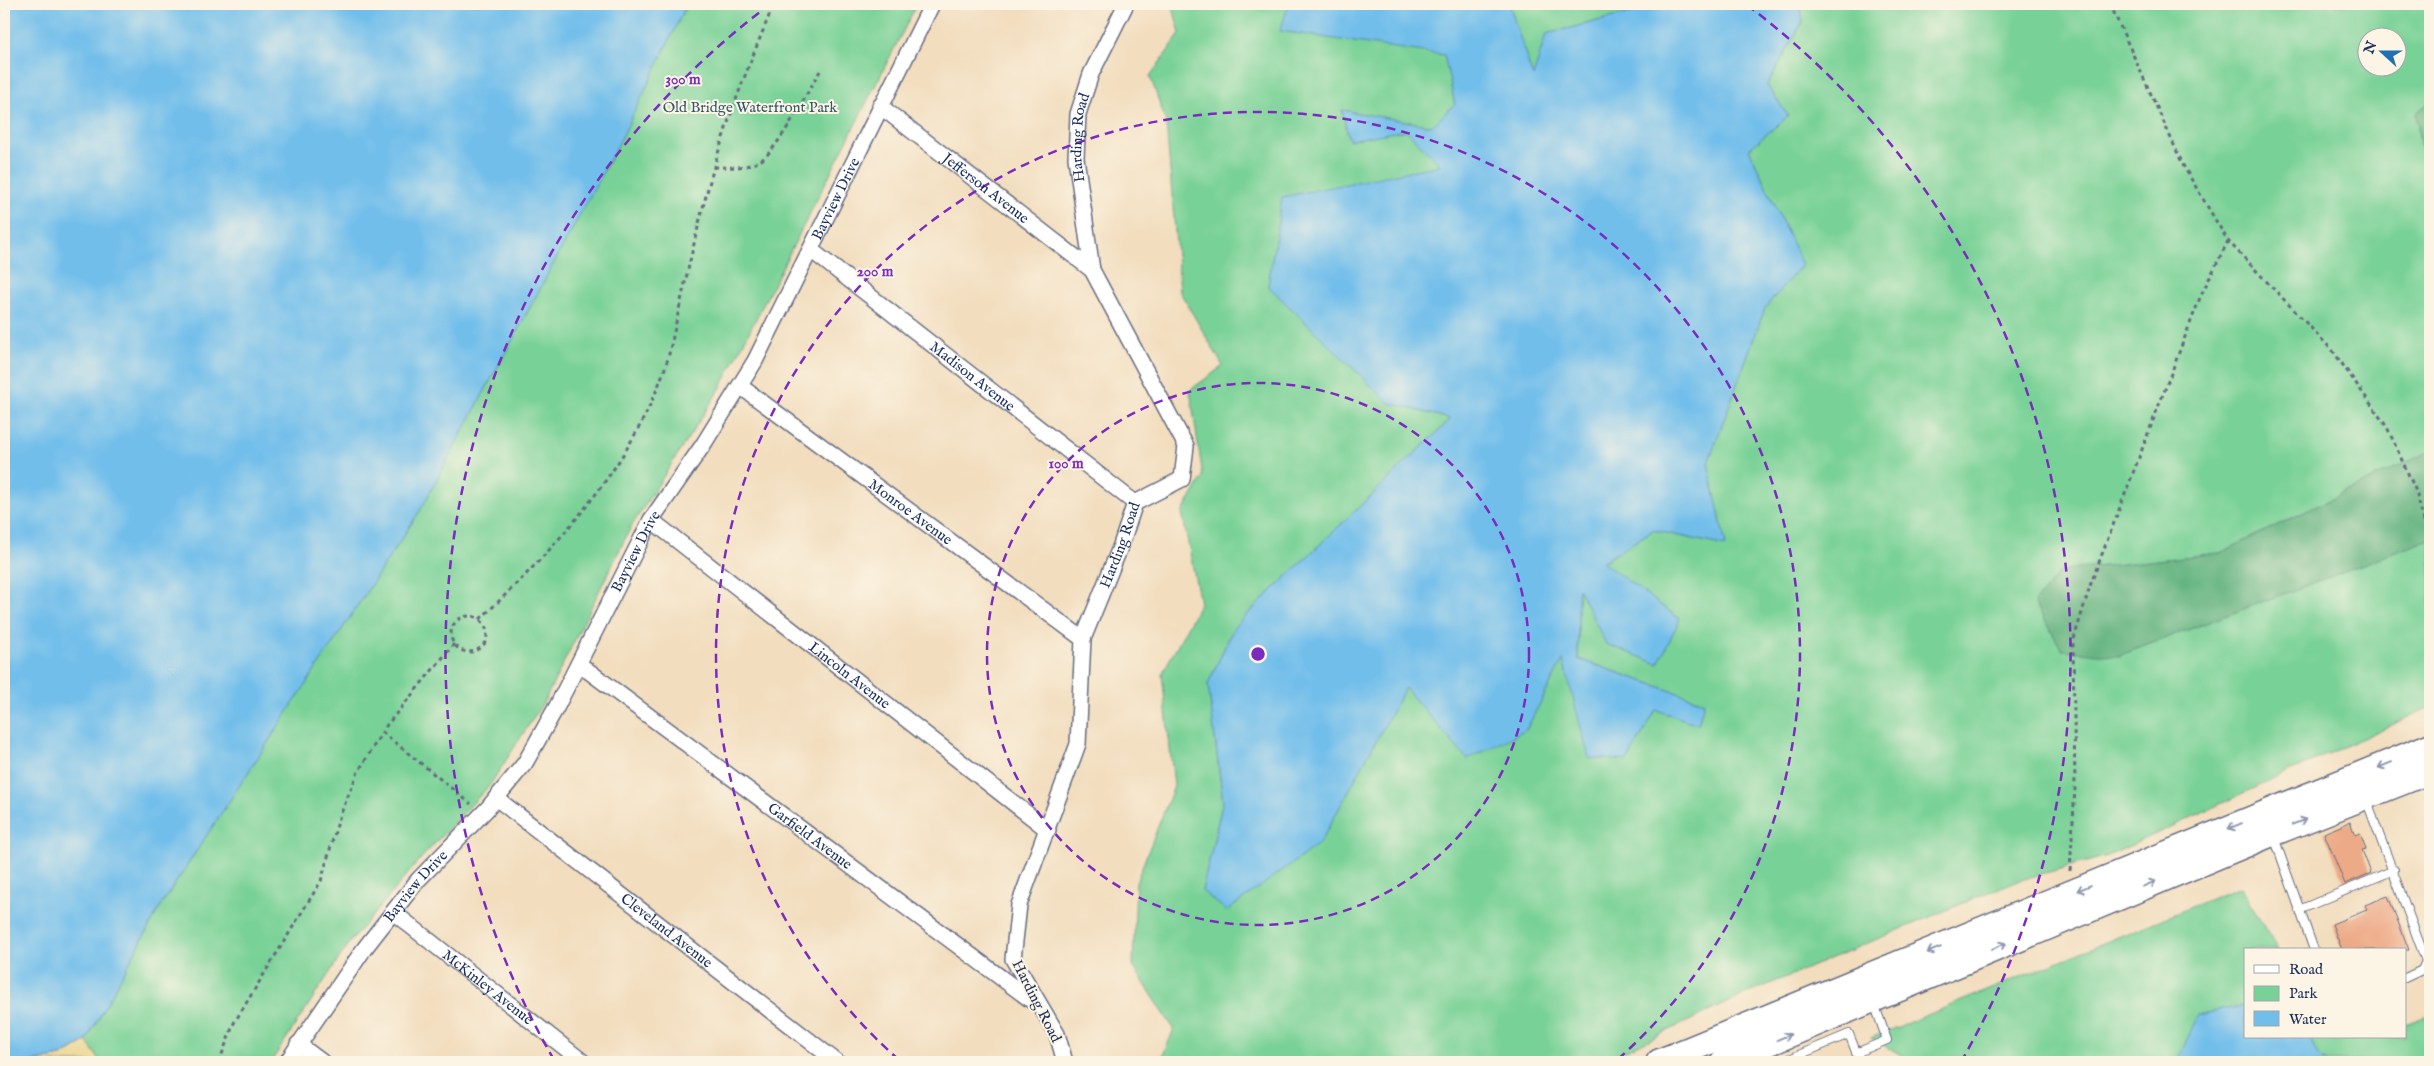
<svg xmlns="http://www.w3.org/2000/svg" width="2434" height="1066" viewBox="0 0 2434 1066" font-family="'IM FELL English',serif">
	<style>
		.green { fill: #78d196; stroke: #4a807a; fill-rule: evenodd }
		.forest { fill: #62b37f; stroke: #3e716e }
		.sand { fill: #eeda9e; stroke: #84847e }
		.water { fill: #71beeb; stroke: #4676a4 }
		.building { fill: #edaa87 }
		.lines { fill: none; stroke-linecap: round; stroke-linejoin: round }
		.service-casing { stroke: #666c80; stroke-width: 10 }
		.minor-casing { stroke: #666c80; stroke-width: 18 }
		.trunk-casing { stroke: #666c80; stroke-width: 28 }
		.path { stroke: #666c80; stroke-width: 3; stroke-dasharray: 4 4; stroke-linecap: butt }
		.service { stroke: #fff; stroke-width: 8 }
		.minor { stroke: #fff; stroke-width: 15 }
		.trunk { stroke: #fff; stroke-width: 25 }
		.oneway { stroke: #8d97ae }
		.ring { fill: none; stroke: #7b2cbf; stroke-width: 2.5; stroke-dasharray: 9 6 }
		.labels { text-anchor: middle; stroke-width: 4; stroke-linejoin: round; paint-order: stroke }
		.park-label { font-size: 15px; fill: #32586c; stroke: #fcf5e5 }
		.street-label { font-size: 15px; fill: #1b2f5e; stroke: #fcf5e5 }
		.centre { fill: #7b2cbf; stroke: #fcf5e5; stroke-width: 2.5 }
		.ring-label { font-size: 15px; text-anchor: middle; font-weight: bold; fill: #7b2cbf; stroke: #fcf5e5; stroke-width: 4; stroke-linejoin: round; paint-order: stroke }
	</style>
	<rect width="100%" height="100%" fill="#fcf5e5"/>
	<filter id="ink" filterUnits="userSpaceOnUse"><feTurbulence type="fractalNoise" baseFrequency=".02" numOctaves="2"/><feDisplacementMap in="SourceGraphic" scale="10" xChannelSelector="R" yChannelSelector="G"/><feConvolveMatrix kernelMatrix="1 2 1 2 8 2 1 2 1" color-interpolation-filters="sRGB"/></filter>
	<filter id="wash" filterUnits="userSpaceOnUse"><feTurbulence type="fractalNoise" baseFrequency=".0096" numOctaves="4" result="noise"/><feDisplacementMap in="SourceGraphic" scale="20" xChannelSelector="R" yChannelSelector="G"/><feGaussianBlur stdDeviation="1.12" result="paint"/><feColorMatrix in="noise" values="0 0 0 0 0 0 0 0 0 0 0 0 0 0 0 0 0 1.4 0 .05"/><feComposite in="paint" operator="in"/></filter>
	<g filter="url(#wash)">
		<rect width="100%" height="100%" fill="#f2ddbe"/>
		<path class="green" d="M687,4H917L721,387L631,527L545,700L490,785L423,856L350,942L271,1062H101L86,1041L161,905L421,509L623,135Z
			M1172,4H1289L1281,31L1444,54L1455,104L1432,126L1342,110L1349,139L1406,130L1441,165L1389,403L1451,419L1234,627L1208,684L1223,801L1202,891L1320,843L1405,687L1526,730L1563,659L1627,761L1656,710L1698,724L1704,702L1578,659V587L1679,619L1602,563L1653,530L1726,546L1708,463L1765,308L1802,265L1749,149L1788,116L1767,85L1803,21L1800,4H2430V102L2416,113L2430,214V451L2220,553L2061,571L2118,656L2430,539V707L2108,856L2016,881L1746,994L1602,1062H1160L1174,1029L1133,966L1136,882L1174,786L1162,674L1200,603L1182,513L1203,477L1190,390L1223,366L1180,292L1166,122L1150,76L1180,34ZM2366,38H2396V68H2366Z
			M1509,4H1666L1546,34L1533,78Z
			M2240,887L2278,950H2245V1005L2199,1015L2177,1062H1914L1871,1038Z
			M2430,1015V1062H2328L2322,1058L2308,1037H2405V1024Z"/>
		<path class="forest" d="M2430,102V214L2416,113Z
			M2430,451V539L2118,656L2062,650L2034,602L2061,571L2220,553Z"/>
		<path class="sand" d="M86,1041L101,1062H31L61,1056Z"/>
		<path class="water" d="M4,4H687L623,135L421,509L161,905L86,1041L61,1056L31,1062H4Z
			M1289,4H1509L1533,77L1546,34L1666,4H1800L1803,21L1767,85L1788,116L1749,149L1802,265L1765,308L1708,463L1726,546L1653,530L1602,562L1680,619L1658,664L1606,644L1578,588V659L1704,702L1698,724L1656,710L1627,761L1589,758L1563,660L1526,730L1467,759L1405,688L1320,843L1227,911L1202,891L1223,801L1208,684L1234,627L1451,419L1389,403L1268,286L1282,197L1440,165L1406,130L1349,140L1342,110L1432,126L1455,104L1444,55L1280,31Z
			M2245,1005V1037H2308L2322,1058L2328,1062H2177L2198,1015Z"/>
		<g id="blocks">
			<path class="building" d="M2350,822L2355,835L2360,833L2366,849L2362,850L2371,873L2345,884L2324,833Z
				M2388,896L2409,950H2342L2332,924L2367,910L2365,905Z"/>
		</g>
	</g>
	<g filter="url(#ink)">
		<use href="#blocks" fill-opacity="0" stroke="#666c80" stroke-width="1"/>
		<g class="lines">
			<defs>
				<path id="service" d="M2366,799L2426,961L2422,970L2405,978
					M2274,837L2314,950
					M2299,910L2394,870
					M1856,1053L1887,1040L1874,1003
					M1782,1062L1849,1034L1860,1062"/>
				<g id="minor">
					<path id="s1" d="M880,106L1092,270"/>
					<path id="s2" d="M811,250L1135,503"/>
					<path id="s3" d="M740,386L1083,639"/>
					<path id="s4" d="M651,520L1048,830"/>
					<path id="s5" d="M579,664L1035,1003"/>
					<path id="s6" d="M496,798L837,1062"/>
					<path id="s7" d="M393,912L583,1062"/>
					<path d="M298,1044L322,1062"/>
					<path id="s8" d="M287,1062L364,949L418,880L488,808L525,763L557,706L651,520L703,445L755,361L932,4"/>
					<path id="s9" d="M1065,1062L1057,1034L1013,959L1019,905L1078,744L1083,639L1121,545L1135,503L1182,479L1186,446L1092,270L1076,158L1078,114L1091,74L1126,4"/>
				</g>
				<path id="trunk" d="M1659,1062L2430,746
					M1723,1062L2273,833L2430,771"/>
			</defs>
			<use href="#service" class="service-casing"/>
			<use href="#minor" class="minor-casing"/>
			<use href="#trunk" class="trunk-casing"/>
			<path class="path" d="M2110,4L2184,167L2228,241L2333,351L2387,427L2415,489L2430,542
				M714,167C730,167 745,169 760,161C778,150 808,91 820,71
				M451 634a18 18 0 1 1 36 0a18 18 0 1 1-36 0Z
				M480,619C552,552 628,470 662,376C670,356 673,334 678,314C689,265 700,215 714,167C730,111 752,57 774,4
				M382,732L471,804
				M2070,871L2075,788L2073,642L2091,583L2201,295L2228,241
				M219,1062L234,1023L321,881L339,818L358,772L386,726L454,644"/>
			<use href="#service" class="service"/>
			<use href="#minor" class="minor"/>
			<use href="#trunk" class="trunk"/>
		</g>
		<defs><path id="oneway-shaft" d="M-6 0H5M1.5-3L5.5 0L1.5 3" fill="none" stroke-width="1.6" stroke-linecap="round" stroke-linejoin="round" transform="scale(1.25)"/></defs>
		<g class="oneway">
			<use href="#oneway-shaft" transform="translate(2385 765) rotate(158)"/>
			<use href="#oneway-shaft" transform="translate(2299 822) rotate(-21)"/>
			<use href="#oneway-shaft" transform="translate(2235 826) rotate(158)"/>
			<use href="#oneway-shaft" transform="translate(2149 884) rotate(-23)"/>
			<use href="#oneway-shaft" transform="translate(2084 888) rotate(158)"/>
			<use href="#oneway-shaft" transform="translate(1999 946) rotate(-23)"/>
			<use href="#oneway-shaft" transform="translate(1934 950) rotate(158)"/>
			<use href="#oneway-shaft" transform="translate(1784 1037) rotate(-23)"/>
		</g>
	</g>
	<g class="ring">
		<circle cx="1258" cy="654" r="271"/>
		<path d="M899 1060A542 542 0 1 1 1617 1060"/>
		<path d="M554 1060A813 813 0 0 1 769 5M1747 5A813 813 0 0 1 1962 1060"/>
	</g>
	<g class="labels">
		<g class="park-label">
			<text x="750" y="112">Old Bridge Waterfront Park</text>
		</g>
		<g class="street-label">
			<text dy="5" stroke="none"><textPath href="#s9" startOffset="1012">Harding Road</textPath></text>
			<text dy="5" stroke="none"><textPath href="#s1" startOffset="134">Jefferson Avenue</textPath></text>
			<text dy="5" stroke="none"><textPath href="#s8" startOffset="1028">Bayview Drive</textPath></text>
			<text dy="5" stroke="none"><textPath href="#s2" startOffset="205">Madison Avenue</textPath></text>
			<text dy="5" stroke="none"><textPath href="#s3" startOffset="212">Monroe Avenue</textPath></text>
			<text dy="5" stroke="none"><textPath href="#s9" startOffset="548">Harding Road</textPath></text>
			<text dy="5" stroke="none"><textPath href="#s8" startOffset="622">Bayview Drive</textPath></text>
			<text dy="5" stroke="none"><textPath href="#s4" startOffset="252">Lincoln Avenue</textPath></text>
			<text dy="5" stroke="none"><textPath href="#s5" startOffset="288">Garfield Avenue</textPath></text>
			<text dy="5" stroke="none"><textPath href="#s8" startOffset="218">Bayview Drive</textPath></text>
			<text dy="5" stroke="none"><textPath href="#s6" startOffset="216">Cleveland Avenue</textPath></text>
			<text dy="5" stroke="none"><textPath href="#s7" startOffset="121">McKinley Avenue</textPath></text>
			<text transform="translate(1037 1001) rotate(63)" y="5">Harding Road</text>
		</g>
	</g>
	<circle cx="1258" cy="654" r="8" class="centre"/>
	<g class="ring-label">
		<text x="683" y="84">300 m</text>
		<text x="875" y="276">200 m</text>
		<text x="1066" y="468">100 m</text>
	</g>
	<rect width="2434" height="1066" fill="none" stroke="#fcf5e5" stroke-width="20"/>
	<rect x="2244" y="948" width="162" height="90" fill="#fcf5e5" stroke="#a2a6af"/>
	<rect x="2254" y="965" width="25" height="8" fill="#ffffff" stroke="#a2a6af"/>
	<text x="2289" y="974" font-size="15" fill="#1b2f5e">Road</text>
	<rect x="2254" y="986" width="25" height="15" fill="#78d196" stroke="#a2a6af"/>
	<text x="2289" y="998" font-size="15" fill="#1b2f5e">Park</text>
	<rect x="2254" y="1011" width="25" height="15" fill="#71beeb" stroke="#a2a6af"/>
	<text x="2289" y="1024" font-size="15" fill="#1b2f5e">Water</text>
	<g transform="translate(2382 52) rotate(291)"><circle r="24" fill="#fcf5e5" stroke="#a2a6af"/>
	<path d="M0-4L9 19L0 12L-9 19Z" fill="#1f6fb2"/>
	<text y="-8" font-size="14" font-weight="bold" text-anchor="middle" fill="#1b2f5e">N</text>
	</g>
</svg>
